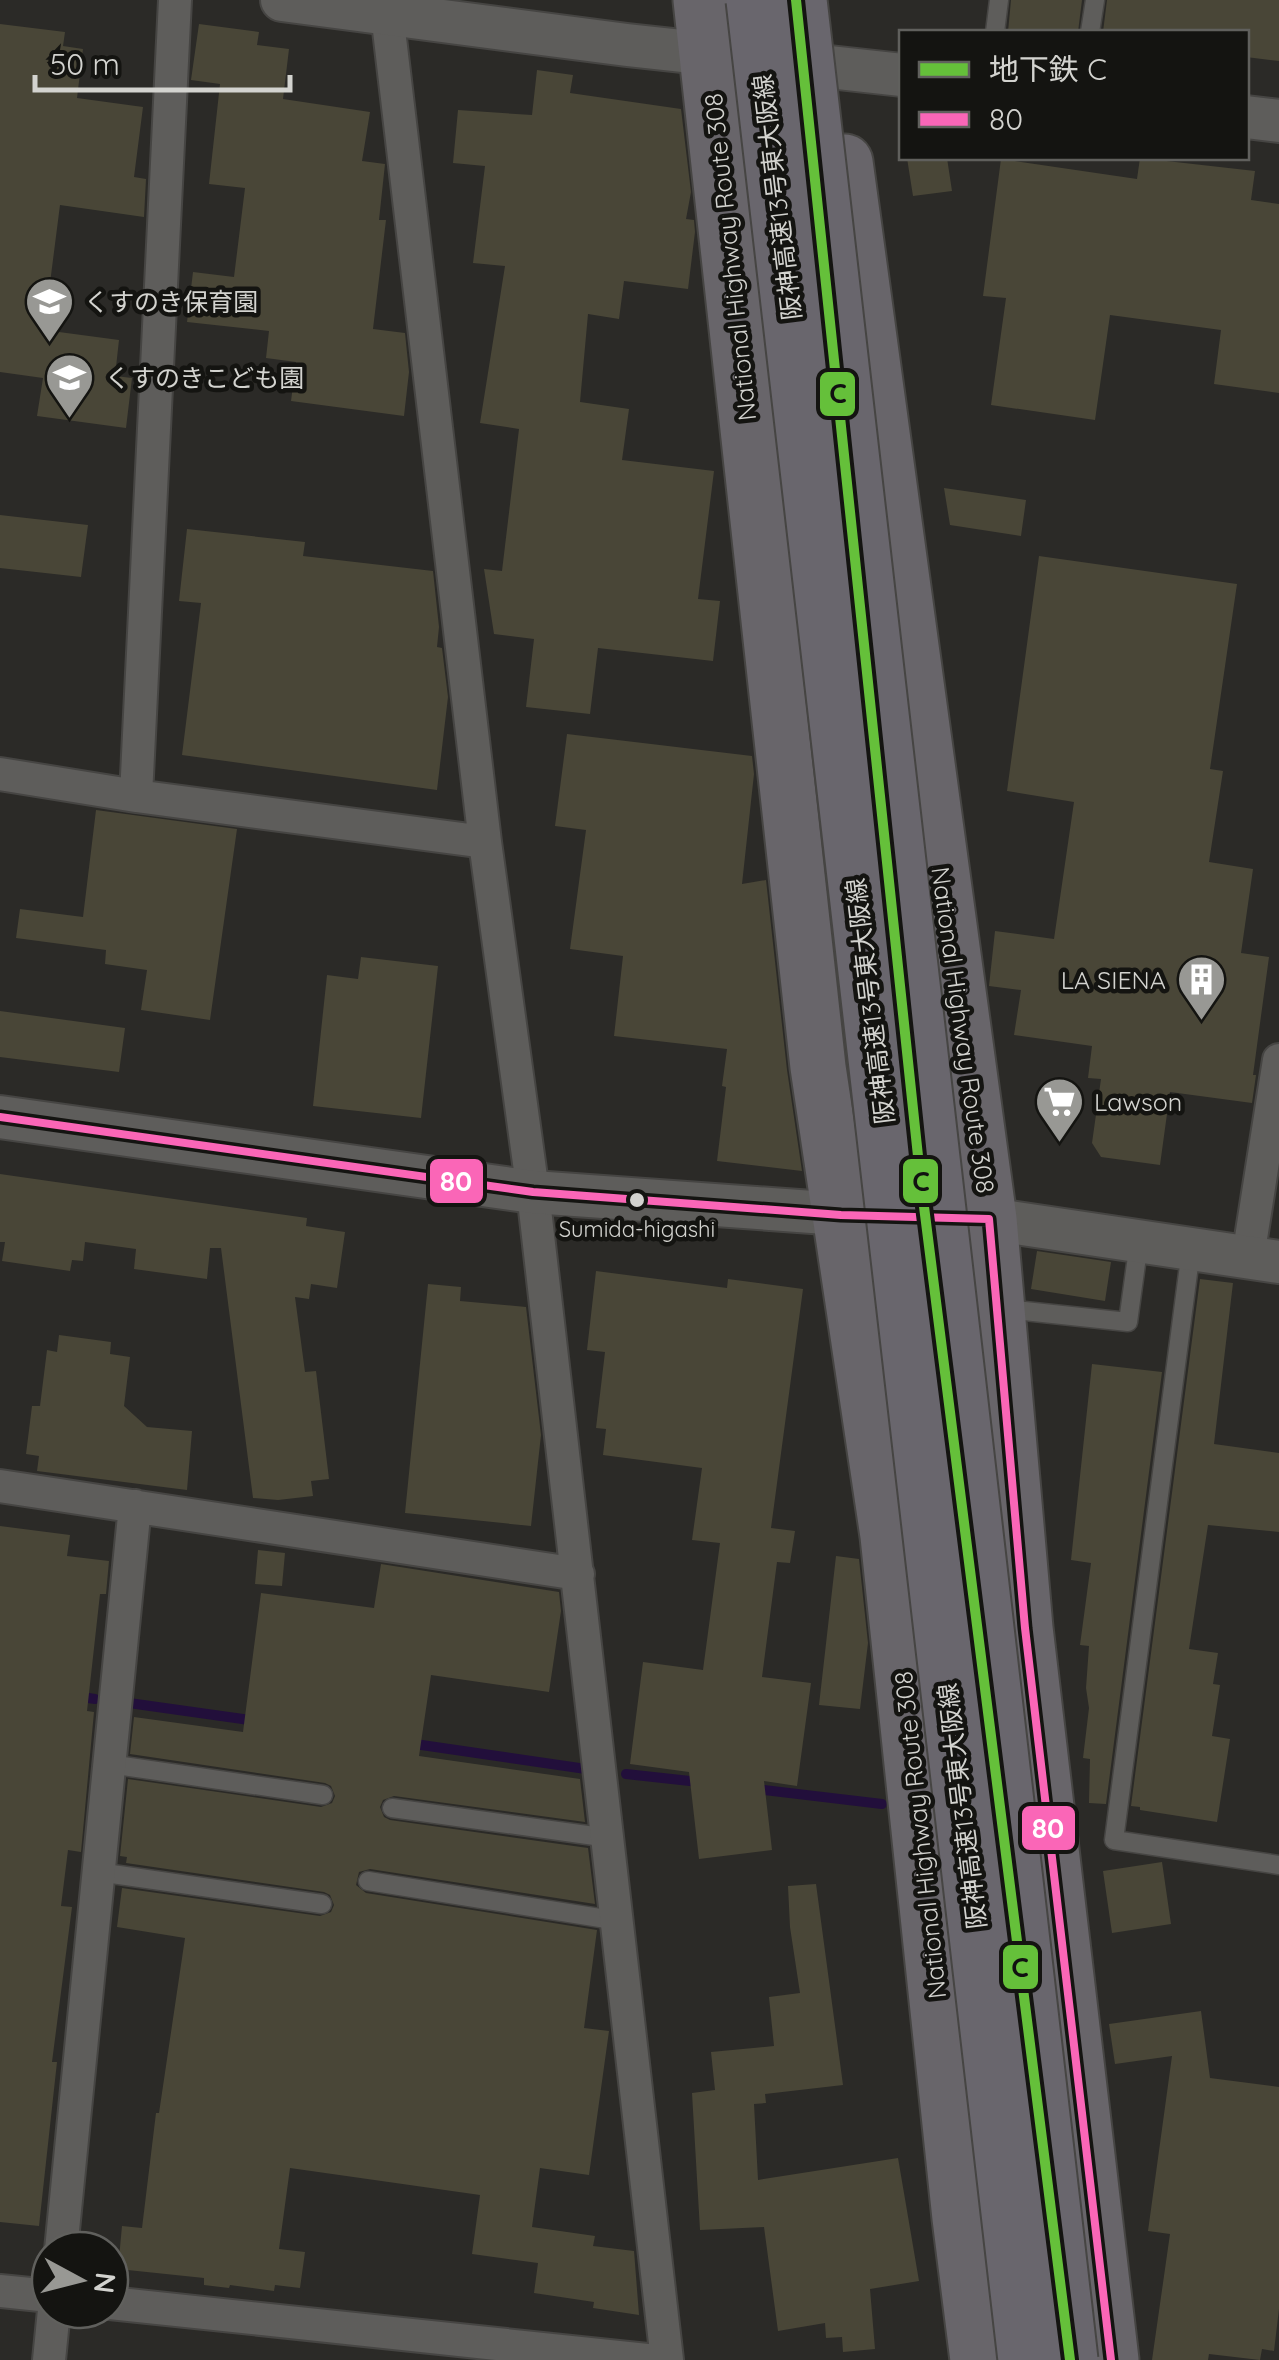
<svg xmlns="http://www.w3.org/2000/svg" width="1279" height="2360" viewBox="0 0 1279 2360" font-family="Quicksand,'Noto Sans JP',sans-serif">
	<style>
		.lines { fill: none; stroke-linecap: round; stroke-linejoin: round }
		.stream { stroke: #220f3b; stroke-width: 10 }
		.building { fill: #494637 }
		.service-casing { stroke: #464543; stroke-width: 21 }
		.minor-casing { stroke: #464543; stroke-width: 36 }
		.tertiary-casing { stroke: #464543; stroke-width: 46 }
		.trunk-casing { stroke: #464543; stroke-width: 59 }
		.service { stroke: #5e5d5b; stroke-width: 18 }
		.minor { stroke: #5e5d5b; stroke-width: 32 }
		.tertiary { stroke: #5e5d5b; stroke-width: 42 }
		.trunk { stroke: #68656a; stroke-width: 55 }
		.motorway-bridge-casing { stroke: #464543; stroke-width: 59; stroke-linecap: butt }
		.motorway-bridge { stroke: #69666d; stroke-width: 55 }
		.bus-1-casing { stroke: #141411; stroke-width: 15 }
		.bus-1 { stroke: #fa66b7; stroke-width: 8 }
		.metro-1-casing { stroke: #141411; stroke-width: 18 }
		.metro-1 { stroke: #65c03a; stroke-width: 10 }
		.bus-dot { fill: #d3d3cf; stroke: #141411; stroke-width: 4 }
		.labels { text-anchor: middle; stroke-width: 9; stroke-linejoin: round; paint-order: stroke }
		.bus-label { font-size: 22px; fill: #d3d3cf; stroke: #141411 }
		.street-label { font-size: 25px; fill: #d3d3cf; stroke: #141411 }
		.poi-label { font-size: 25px; fill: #d3d3cf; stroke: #141411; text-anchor: start }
		.line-badge { stroke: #141411; stroke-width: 4 }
		.badge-label { font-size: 28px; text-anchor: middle; font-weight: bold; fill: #fff }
		.pale-badge-label { font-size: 28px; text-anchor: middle; font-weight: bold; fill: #111 }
	</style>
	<rect width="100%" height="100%" fill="#2b2a27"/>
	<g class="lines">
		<path class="stream" d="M75,1696L95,1699
			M129,1703L257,1721
			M408,1743L586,1769
			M626,1774L699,1782
			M756,1789L882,1804"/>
	</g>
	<path class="building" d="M1011,0H1082L1078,32H1008Z
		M1107,0H1279V61L1246,57V32H1103Z
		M0,24L65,32L63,46L83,49L77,98L143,107L134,177L146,179L144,217L60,205L44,330L119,340L115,376L132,378L126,428L37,416L43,378L0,372Z
		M199,24L259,32L257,45L289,49L283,99L370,112L362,161L385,164L379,220H386L373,329L405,333L409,372L404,416L291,401L296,362L266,358L269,331L187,322L193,272L234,277L245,188L209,184L220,84L191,80Z
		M537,70L573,75L570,93L681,109L691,192L686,219L694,220L695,232L688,289L624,281L619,319L588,314L580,402L629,409L622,460L714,471L698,599L720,601L713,661L598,648L590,714L526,707L534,639L494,634L484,569L502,571L519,429L480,423L505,266L473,263L485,166L453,163L458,110L532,115Z
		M907,158H947L952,191L913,196Z
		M1140,158L1255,171L1251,200L1279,204V393L1214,384L1221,330L1110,315L1095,420L991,405L1006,298L983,296L1001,159L1137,179Z
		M944,488L1026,500L1021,536L950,525Z
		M0,515L88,525L81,577L0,568Z
		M187,529L305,542L303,556L433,571L439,627L437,647L442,648L448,697L437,790L182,755L201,603L179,601Z
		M1039,556L1237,584L1210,769L1223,771L1209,862L1253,869L1241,953L1269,957L1253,1075H1256L1252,1103L1170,1092L1160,1165L1101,1157L1092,1143L1101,1079L1088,1078L1092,1046L1014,1035L1021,990L989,986L995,931L1054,939L1074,802L1007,791Z
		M567,734L752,756L754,774L742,884L766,880L787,1070L802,1171L717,1161L726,1087L722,1086L727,1049L614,1036L623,956L570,949L586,830L555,826Z
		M96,810L237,829L210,1020L141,1010L147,970L105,964L106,950L16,938L20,909L83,917Z
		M361,957L438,966L421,1118L313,1106L327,975L358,979Z
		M0,1011L125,1028L119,1072L0,1057Z
		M0,1174L307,1218L306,1226L345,1232L337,1288L311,1284L309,1299L295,1297L305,1372L316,1371L329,1479L311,1481L313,1496L278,1500L253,1498L221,1248H210L207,1279L134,1269L136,1249L85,1242L83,1261L72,1260L70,1271L2,1261L5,1242H0Z
		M1037,1251L1111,1262L1105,1301L1031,1289Z
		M596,1271L727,1288L728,1279L803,1289L771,1528L795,1531L790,1563L777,1562L762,1677L811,1683L797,1786L764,1781L772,1850L699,1859L689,1772L630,1764L643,1662L703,1670L720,1543L692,1540L702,1468L603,1455L606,1429L596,1428L605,1352L587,1350Z
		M1200,1279L1233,1283L1214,1444L1279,1453V1532L1208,1525L1189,1649L1218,1653L1213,1684L1220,1685L1212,1736L1230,1739L1217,1822L1140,1810V1807L1131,1806Z
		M428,1284L461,1287L460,1301L526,1307L541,1435L531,1526L405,1513Z
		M59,1335L111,1342L110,1354L130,1357L124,1406L147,1427L192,1431L187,1490L37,1471L39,1456L26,1454L32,1406H40L47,1350L57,1352Z
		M1092,1364L1162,1372L1106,1804L1089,1803L1090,1759L1083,1758L1089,1708L1086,1688L1089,1646L1080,1645L1091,1563L1071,1560Z
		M0,1526L70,1535L67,1556L109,1561L106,1594H100L87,1711L94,1712L81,1852L68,1850L61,1906L72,1907L52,2062H57L39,2226L0,2222Z
		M258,1550L285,1553L282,1586L255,1584Z
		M836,1556L859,1559L868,1643L860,1709L819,1705Z
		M381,1564L559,1592L561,1611L549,1692L431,1675L419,1756L580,1779L585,1822L394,1796L383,1800L380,1807L384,1817L390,1820L588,1848L595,1904L370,1869L359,1872L356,1885L366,1893L597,1930L584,2028L609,2031L589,2175L540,2168L532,2227L595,2236L593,2246L634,2251L639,2315L593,2308L594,2302L534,2293L538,2263L472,2254L480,2195L290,2168L279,2249L305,2252L300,2288L275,2285L274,2291L230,2285L229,2288L204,2285V2278L118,2269L122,2226L142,2228L156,2113H159L185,1938L117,1927L122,1888L320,1916L331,1912L334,1905L330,1895L324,1892L126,1863L127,1857L120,1856L128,1779L321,1807L332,1803L335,1796L331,1786L325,1783L130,1754L134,1717L243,1732L261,1593L374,1608Z
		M1162,1862L1171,1924L1112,1933L1103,1871Z
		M816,1884L843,2085L765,2094L766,2103L754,2104L758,2180L898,2158L919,2281L870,2289L875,2349L843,2352L842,2337L826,2338L825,2323L778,2331L764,2227L700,2230L692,2093L715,2090L711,2052L774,2046L769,1997L800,1993L790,1927L788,1886Z
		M1201,2011L1210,2078L1279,2087V2309L1274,2351L1262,2349L1260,2360L1209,2354L1208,2360H1152L1170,2234L1148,2231L1172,2056L1115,2064L1109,2024Z"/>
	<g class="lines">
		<defs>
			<path id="service" d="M995,32L999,0
				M1090,32L1095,0
				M1191,1250L1114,1840L1279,1865
				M1005,1309L1128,1322L1139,1242
				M109,1764L323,1795
				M392,1808L609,1838
				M98,1872L322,1904
				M368,1881L619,1921"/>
			<path id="minor" d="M387,13L485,842L533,1192L667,2360
				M0,774L136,796L485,842
				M136,796L175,0
				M1248,1257L1279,1060
				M0,1486L578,1574
				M61,2250L135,1506
				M0,2291L50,2296
				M110,2303L647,2360
				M49,2360L54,2310"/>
			<path id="tertiary" d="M282,0L627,45L902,75
				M1246,117L1279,121
				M0,1117L533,1192L868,1216
				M959,1218L989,1219L1279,1262"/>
			<path id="trunk" d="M701,0L818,1067L888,1536L960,2218L978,2360
				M845,162L989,1219L1025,1628L1111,2360"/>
		</defs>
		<use href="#service" class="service-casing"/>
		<use href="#minor" class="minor-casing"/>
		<use href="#tertiary" class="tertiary-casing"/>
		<use href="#trunk" class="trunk-casing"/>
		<use href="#service" class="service"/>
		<use href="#minor" class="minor"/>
		<use href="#tertiary" class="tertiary"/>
		<use href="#trunk" class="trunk"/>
		<defs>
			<path id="motorway-bridge" d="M754,0L1026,2360
				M799,0L1070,2360"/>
		</defs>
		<use href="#motorway-bridge" class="motorway-bridge-casing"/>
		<use href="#motorway-bridge" class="motorway-bridge"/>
		<defs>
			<path id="bus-1" d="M0,1117L533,1192L841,1215L989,1219L1025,1628L1111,2360"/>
		</defs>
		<use href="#bus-1" class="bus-1-casing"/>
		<use href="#bus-1" class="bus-1"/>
		<defs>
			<path id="metro-1" d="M796,0L920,1175L1070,2360"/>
		</defs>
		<use href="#metro-1" class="metro-1-casing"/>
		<use href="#metro-1" class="metro-1"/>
	</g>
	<defs>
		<symbol id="school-pin" viewBox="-11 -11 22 30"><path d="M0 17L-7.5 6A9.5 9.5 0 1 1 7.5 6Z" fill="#989894" stroke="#141411"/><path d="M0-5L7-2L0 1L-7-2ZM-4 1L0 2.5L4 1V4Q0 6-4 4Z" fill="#fff"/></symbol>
		<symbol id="building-pin" viewBox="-11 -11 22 30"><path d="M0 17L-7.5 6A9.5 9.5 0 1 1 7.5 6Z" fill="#989894" stroke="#141411"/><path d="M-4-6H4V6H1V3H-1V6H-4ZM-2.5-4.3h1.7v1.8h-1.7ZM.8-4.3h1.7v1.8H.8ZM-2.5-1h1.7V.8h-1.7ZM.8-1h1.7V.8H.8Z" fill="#fff"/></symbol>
		<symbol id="supermarket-pin" viewBox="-11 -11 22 30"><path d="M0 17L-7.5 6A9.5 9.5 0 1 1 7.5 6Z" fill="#989894" stroke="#141411"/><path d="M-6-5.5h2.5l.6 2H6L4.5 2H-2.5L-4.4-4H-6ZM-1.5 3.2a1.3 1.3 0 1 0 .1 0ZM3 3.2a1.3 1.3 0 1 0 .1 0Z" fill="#fff"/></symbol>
	</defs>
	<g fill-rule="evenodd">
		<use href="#school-pin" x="22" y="274" width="55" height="75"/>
		<use href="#school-pin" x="42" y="350" width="55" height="75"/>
		<use href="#building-pin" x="1174" y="952" width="55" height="75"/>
		<use href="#supermarket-pin" x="1032" y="1074" width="55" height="75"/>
	</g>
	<circle class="bus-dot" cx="637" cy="1200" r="9"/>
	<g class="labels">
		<g class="bus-label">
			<text x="637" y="1237">Sumida-higashi</text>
		</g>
		<g class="street-label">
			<text transform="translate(777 197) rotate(-97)" y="9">阪神高速13号東大阪線</text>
			<text transform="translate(730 257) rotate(-96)" y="9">National Highway Route 308</text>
			<text transform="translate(870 1001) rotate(-97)" y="9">阪神高速13号東大阪線</text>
			<text transform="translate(963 1030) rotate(82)" y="9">National Highway Route 308</text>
			<text transform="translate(962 1806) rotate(-97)" y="9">阪神高速13号東大阪線</text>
			<text transform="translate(920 1835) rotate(-96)" y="9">National Highway Route 308</text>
		</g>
		<g class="poi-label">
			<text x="84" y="311">くすのき保育園</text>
			<text x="105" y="387">くすのきこども園</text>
			<text x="1166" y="989" text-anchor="end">LA SIENA</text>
			<text x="1094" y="1111">Lawson</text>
		</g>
	</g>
	<g class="line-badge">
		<rect x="818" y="370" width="39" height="48" rx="10" fill="#65c03a"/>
		<rect x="428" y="1157" width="57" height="48" rx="10" fill="#fa66b7"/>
		<rect x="901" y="1157" width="39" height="48" rx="10" fill="#65c03a"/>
		<rect x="1020" y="1804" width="57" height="48" rx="10" fill="#fa66b7"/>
		<rect x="1001" y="1943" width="39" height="48" rx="10" fill="#65c03a"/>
	</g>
	<g class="badge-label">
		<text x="456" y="1191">80</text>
		<text x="1048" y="1838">80</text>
	</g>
	<g class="pale-badge-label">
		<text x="838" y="403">C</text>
		<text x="921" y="1191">C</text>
		<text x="1020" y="1977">C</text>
	</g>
	<rect x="899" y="30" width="350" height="130" fill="#141411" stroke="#60605d" stroke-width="2.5"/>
	<rect x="919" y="62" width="50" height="15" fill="#65c03a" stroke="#60605d" stroke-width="2.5"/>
	<text x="989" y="80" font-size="30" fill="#d3d3cf">地下鉄 C</text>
	<rect x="919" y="112" width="50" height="15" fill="#fa66b7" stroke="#60605d" stroke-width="2.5"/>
	<text x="989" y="130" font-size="30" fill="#d3d3cf">80</text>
	<g transform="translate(80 2280) rotate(97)"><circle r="48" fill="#141411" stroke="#60605d" stroke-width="2.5"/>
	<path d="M0-8L18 38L0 25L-18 38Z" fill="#989894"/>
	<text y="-15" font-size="28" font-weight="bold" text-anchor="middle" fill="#d3d3cf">N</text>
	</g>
	<path d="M35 75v15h255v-15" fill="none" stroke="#d3d3cf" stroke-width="5"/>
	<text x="50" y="75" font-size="30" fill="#d3d3cf" stroke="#141411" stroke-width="8" paint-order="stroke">50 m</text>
</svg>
